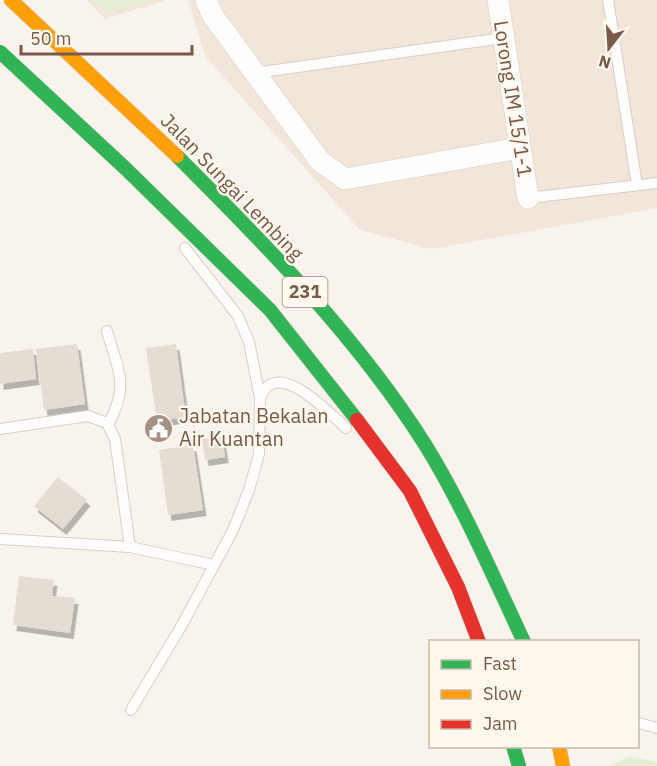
<svg xmlns="http://www.w3.org/2000/svg" width="657" height="766" viewBox="0 0 657 766" font-family="'IBM Plex Sans',sans-serif">
	<style>
		.residential { fill: #f1e6d9 }
		.green { fill: #e4efd6 }
		.building { fill: #e5dcd3; filter: url(#shadow) }
		.lines { fill: none; stroke-linecap: round; stroke-linejoin: round }
		.lane-casing { stroke: #d6cfc8; stroke-width: 12 }
		.street-casing { stroke: #d6cfc8; stroke-width: 22 }
		.fast-casing { stroke: #dad0c9; stroke-width: 15 }
		.slow-casing { stroke: #dad0c9; stroke-width: 15 }
		.jam-casing { stroke: #dad0c9; stroke-width: 15 }
		.lane { stroke: #fefdfc; stroke-width: 10 }
		.street { stroke: #fefdfc; stroke-width: 21 }
		.fast { stroke: #30b455; stroke-width: 14 }
		.slow { stroke: #ff9f0a; stroke-width: 14 }
		.jam { stroke: #e5322d; stroke-width: 14 }
		.labels { text-anchor: middle; stroke-width: 4.5; stroke-linejoin: round; paint-order: stroke }
		.shield { fill: #fff8ee; stroke: #a0897b; stroke-width: 1.5 }
		.shield-label { font-size: 18px; font-weight: bold; fill: #785a4a }
		.street-label { font-size: 20px; fill: #785a4a; stroke: #fff8ee }
		.poi-label { font-size: 20px; fill: #785a4a; stroke: #fff8ee; text-anchor: start }
	</style>
	<defs>
		<filter id="shadow"><feDropShadow dx="3.5" dy="6" stdDeviation="0" flood-color="#0004"/></filter>
	</defs>
	<rect width="100%" height="100%" fill="#f8f3ec"/>
	<path class="residential" d="M87,0H166L105,19Z
		M188,0H657V208L432,249L360,230L205,56Z"/>
	<path class="green" d="M95,0H155L107,13Z
		M629,756L657,762V766H610Z"/>
	<path class="building" d="M77,344L85,404L44,410L36,349Z
		M176,344L186,417L157,421L146,348Z
		M33,349L36,379L0,384V353Z
		M222,436L225,457L205,460L202,439Z
		M193,445L203,510L168,515L159,450Z
		M58,477L87,500L63,529L34,506Z
		M19,576L54,580L52,596L75,598L70,633L13,625Z"/>
	<g class="lines">
		<defs>
			<path id="lane" d="M608,0L637,185
				M255,73L503,38
				M528,198L657,183
				M107,331C118,371 130,385 108,425
				M260,398C276,355 330,414 346,428
				M0,429L88,416L107,423L115,439L130,547
				M0,539L130,547L214,565
				M131,710L182,625L233,530L249,490L259,454L260,398L249,342L238,316L185,248
				M638,723L657,728"/>
			<path id="street" d="M206,0L213,16L320,161L345,179L520,148
				M498,0L528,198"/>
			<path id="fast" d="M0,52L125,168L270,310L357,420
				M177,156C267,246 358,338 426,446C464,508 493,576 524,642
				M513,746L519,766"/>
			<path id="slow" d="M11,0L177,156
				M559,746L563,766"/>
			<path id="jam" d="M357,420L410,491L458,587L479,642"/>
		</defs>
		<use href="#lane" class="lane-casing"/>
		<use href="#street" class="street-casing"/>
		<use href="#fast" class="fast-casing"/>
		<use href="#slow" class="slow-casing"/>
		<use href="#jam" class="jam-casing"/>
		<use href="#lane" class="lane"/>
		<use href="#street" class="street"/>
		<use href="#fast" class="fast"/>
		<use href="#slow" class="slow"/>
		<use href="#jam" class="jam"/>
	</g>
	<defs>
		<symbol id="civic-disc" viewBox="-11 -11 22 22"><circle r="9.5" fill="#a59083" stroke="#fff8ee"/><path d="M-.6-6.5H3V-4.5H.6V-3L4-1V1h2V6H-6V1h2V-1L-.6-3ZM-1.2 2.5V6h2.4V2.5Z" fill="#fff"/></symbol>
	</defs>
	<g fill-rule="evenodd">
		<use href="#civic-disc" x="142" y="412" width="33" height="33"/>
	</g>
	<g class="labels">
		<rect class="shield" x="282.5" y="277" width="45" height="30" rx="4.5"/>
		<g class="shield-label">
			<text x="305" y="298">231</text>
		</g>
		<g class="street-label">
			<text transform="translate(513 99) rotate(81)" y="7">Lorong IM 15/1-1</text>
			<text transform="translate(232 187) rotate(46)" y="7">Jalan Sungai Lembing</text>
		</g>
		<g class="poi-label">
			<text x="179" y="423">Jabatan Bekalan<tspan x="179" dy="23">Air Kuantan</tspan></text>
		</g>
	</g>
	<rect x="429" y="640" width="210" height="108" fill="#fff8ee" stroke="#c9b9ac" stroke-width="1.5"/>
	<rect x="441" y="660" width="30" height="9" fill="#30b455" stroke="#c9b9ac" stroke-width="1.5"/>
	<text x="483" y="670" font-size="18" fill="#785a4a">Fast</text>
	<rect x="441" y="690" width="30" height="9" fill="#ff9f0a" stroke="#c9b9ac" stroke-width="1.5"/>
	<text x="483" y="700" font-size="18" fill="#785a4a">Slow</text>
	<rect x="441" y="720" width="30" height="9" fill="#e5322d" stroke="#c9b9ac" stroke-width="1.5"/>
	<text x="483" y="730" font-size="18" fill="#785a4a">Jam</text>
	<g transform="translate(609 48) rotate(197)" stroke="#fff8ee" stroke-width="4.5" paint-order="stroke">
	<path d="M0-4.5L10 22L0 15L-10 22Z" fill="#785a4a"/>
	<text y="-9" font-size="16" font-weight="bold" text-anchor="middle" fill="#785a4a">N</text>
	</g>
	<path d="M21 45v9h171v-9" fill="none" stroke="#785a4a" stroke-width="3"/>
	<text x="30" y="45" font-size="18" fill="#785a4a" stroke="#fff8ee" stroke-width="4.5" paint-order="stroke">50 m</text>
</svg>
